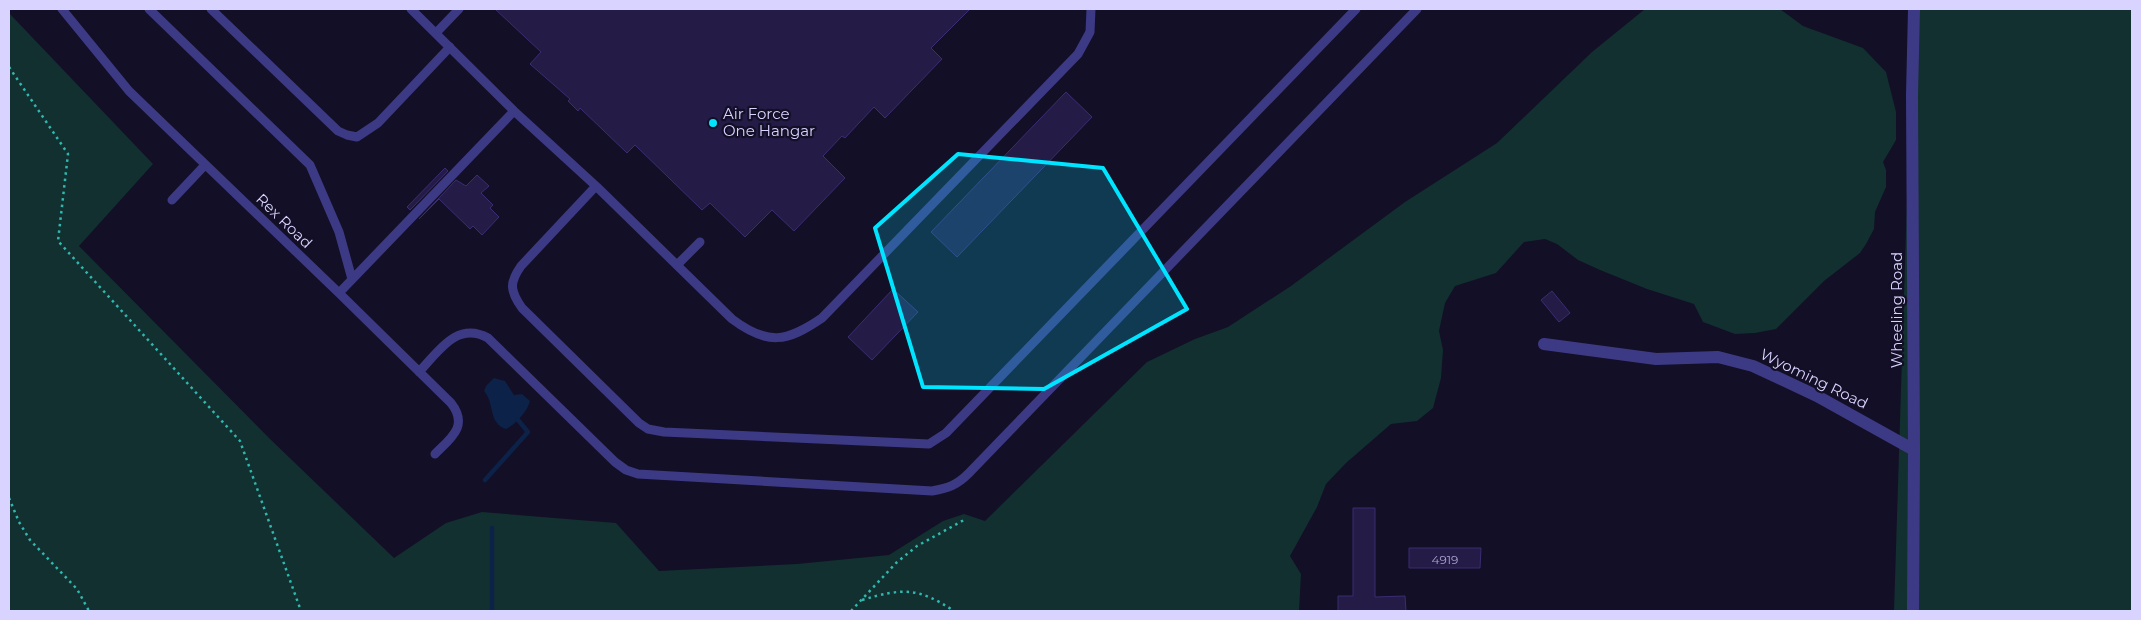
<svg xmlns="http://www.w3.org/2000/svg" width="2141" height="620" viewBox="0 0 2141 620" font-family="Montserrat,sans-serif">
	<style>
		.green { fill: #12302f }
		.water { fill: #0c2248 }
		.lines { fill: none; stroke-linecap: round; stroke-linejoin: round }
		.stream { stroke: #0c2248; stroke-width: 4.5 }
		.building { fill: #241b47; stroke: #3b2d73 }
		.path { stroke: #2fb8b0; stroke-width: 2.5; stroke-dasharray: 2.5 4; stroke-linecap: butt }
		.service { stroke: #3d3a85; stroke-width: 9 }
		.minor { stroke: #3d3a85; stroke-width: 12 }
		.marked { fill: #00e5ff; fill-opacity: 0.2; stroke: #00e5ff; stroke-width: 4; stroke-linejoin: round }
		.poi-dot { fill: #00e5ff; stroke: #130f26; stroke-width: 2 }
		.labels { text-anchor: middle; stroke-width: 4.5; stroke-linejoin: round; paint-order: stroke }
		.number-label { font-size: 12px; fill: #aca6d1 }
		.poi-label { font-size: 15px; fill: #d9d4ff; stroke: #130f26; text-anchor: start }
		.street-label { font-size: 15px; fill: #d9d4ff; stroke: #130f26 }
	</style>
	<rect width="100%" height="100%" fill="#130f26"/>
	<path class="green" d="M1645,9H1780L1803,26L1863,48L1886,72L1896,112V140L1883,162L1886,170V187L1875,212L1874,229L1866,244L1860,253L1824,281L1776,329L1755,333L1735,334L1703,322L1694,304L1647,289L1600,270L1578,260L1557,244L1545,239L1524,242L1496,273L1455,286L1445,303L1439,331L1443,350L1441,378L1433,408L1417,421L1391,424L1346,463L1326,484L1317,507L1290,556L1301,574L1299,611H9V13L153,164L79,246L270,439L394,558L446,523L482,512L616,523L659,571L797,564L889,555L943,521L964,514L985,521L1147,362L1195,339L1228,327L1291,286L1405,202L1497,143L1592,52Z
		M1913,9H2132V611H1894Z"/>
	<path class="water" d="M494,378L505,381L514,395L522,394L530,401C528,411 515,425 506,429C488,423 495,404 484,391L486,386Z"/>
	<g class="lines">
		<path class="stream" d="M485,480L528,432L518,420
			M492,528V611"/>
	</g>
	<path class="building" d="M495,9H970L931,48L942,59L885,118L874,107L845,138L842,136L823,156L845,178L794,231L772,210L745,237L710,203L702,210L635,145L627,153L580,108L578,111L568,101L570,99L530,64L541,52Z
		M1066,92L1092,117L957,257L931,232Z
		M445,168L448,171L410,210L407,207Z
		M477,175L489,186L481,193L493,205L490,208L499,217L482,235L473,226L470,229L439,199L419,219L456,180L466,186Z
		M893,289L918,312L872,360L848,337Z
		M1552,291L1570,313L1559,322L1541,300Z
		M1353,508H1375V597L1405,596L1406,611H1338V596H1353Z
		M1409,548H1481L1480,568H1409Z"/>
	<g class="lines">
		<path class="path" d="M9,67L68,154L58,241L240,441L301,611
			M9,498L19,522L30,540L77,589L89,611
			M862,600C902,588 918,587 954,611
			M851,611L896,563L917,546L964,520"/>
		<path class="service" d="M62,9L129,91L339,293L451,403C469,426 451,438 435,454
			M149,9L310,165L339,232L352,279
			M211,9L338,131L347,135L357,137L378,123L450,47
			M411,9L514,111L597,187L732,319C768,346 787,342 822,318L1078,54L1090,32L1091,9
			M436,33L459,9
			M596,186L521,266C509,283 510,291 522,308L639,423L648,429L664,432L929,444L946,433L1356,9
			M172,200L205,165
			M677,265L700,242
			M339,293L514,111
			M419,372C439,351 457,321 488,338L615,462L626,470L638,474L932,491C949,488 957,485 969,473L1417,9"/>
		<path class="minor" d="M1544,344L1656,359L1718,357L1753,366L1817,396L1914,450
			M1913,611L1914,450L1912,95L1914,9"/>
	</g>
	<path class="marked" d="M958,154L1103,168L1187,309L1044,389L923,387L875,228Z"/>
	<circle class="poi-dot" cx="713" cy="123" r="5"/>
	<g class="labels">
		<g class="number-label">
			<text x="1445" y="564">4919</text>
		</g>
		<g class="poi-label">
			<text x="723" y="119">Air Force<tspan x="723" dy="17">One Hangar</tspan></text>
		</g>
		<g class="street-label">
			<text transform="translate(284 221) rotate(44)" y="5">Rex Road</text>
			<text transform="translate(1897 310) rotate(-90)" y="5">Wheeling Road</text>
			<text transform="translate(1814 379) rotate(26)" y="5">Wyoming Road</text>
		</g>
	</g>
	<rect width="2141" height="620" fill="none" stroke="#d9d4ff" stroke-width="20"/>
</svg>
